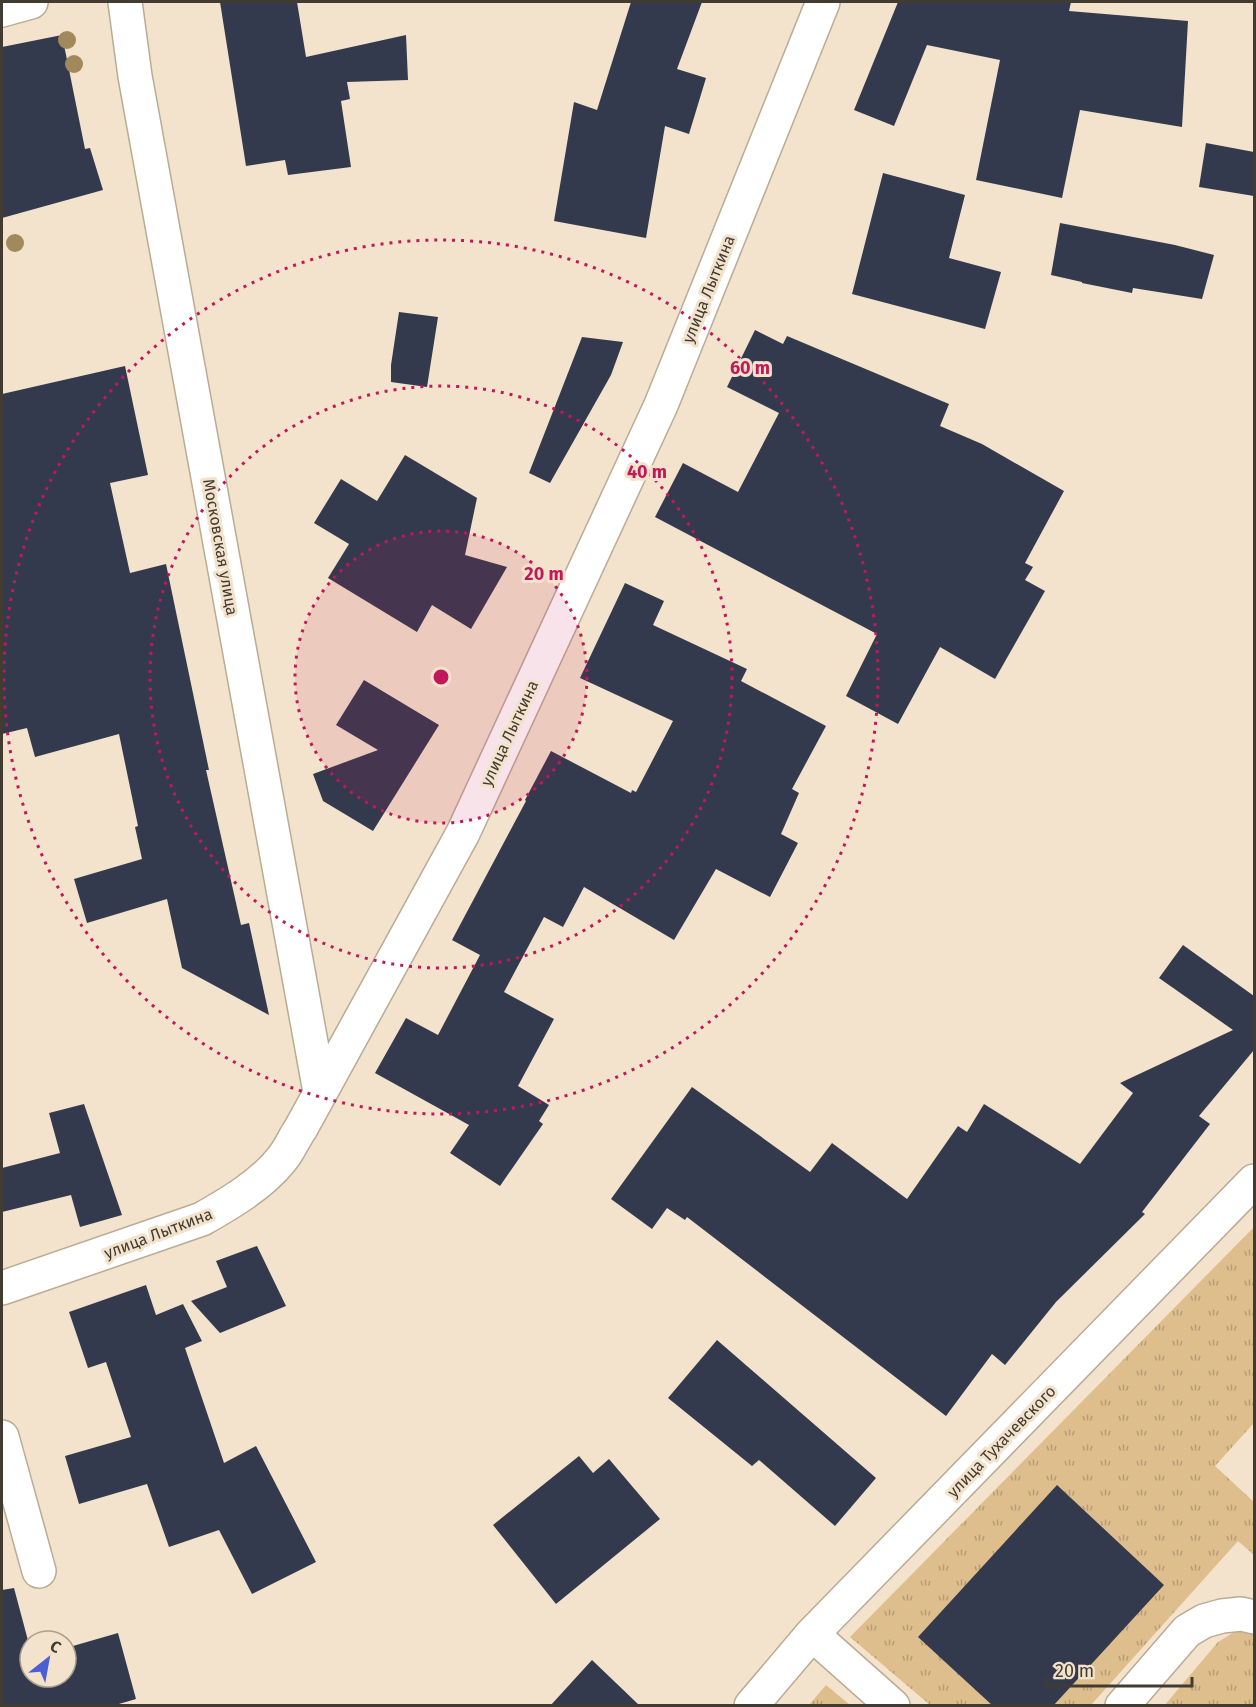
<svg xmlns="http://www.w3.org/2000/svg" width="1256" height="1707" viewBox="0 0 1256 1707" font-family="'Fira Sans',sans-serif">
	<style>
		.grass { fill: url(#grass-tufts) }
		.building { fill: #343a4d }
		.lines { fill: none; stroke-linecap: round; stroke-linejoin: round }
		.minor-casing { stroke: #baab95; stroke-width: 36 }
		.minor { stroke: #fff; stroke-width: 33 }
		.tree { fill: #a2895c }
		.ring { fill: none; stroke: #c2185b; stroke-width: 3; stroke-dasharray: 3 6 }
		.labels { text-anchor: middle; stroke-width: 6; stroke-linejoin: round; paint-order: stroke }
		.street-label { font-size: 16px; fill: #423b32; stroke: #f3e3cc }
		.centre { fill: #c2185b; stroke: #f3e3cc; stroke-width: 3 }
		.ring-label { font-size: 18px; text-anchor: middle; font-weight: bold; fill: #c2185b; stroke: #f3e3cc; stroke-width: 6; stroke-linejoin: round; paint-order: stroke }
	</style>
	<defs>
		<pattern id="grass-tufts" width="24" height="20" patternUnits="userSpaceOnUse" patternTransform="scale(1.5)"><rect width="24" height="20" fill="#dfbe8d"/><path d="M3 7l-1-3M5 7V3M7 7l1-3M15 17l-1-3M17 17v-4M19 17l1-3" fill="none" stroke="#b69c74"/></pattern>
	</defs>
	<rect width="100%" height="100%" fill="#f3e3cc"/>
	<path class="grass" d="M1254,1227V1423L1215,1466L1254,1502V1555L1238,1541L1091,1705H930L850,1637Z
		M1254,1630V1705L1164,1706L1218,1642L1236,1631Z
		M826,1685L850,1705H809Z"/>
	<path class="building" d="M220,2H297L306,57L406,35L408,80L347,82L350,99L341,101L351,167L288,175L285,160L246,166Z
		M631,2H702L677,69L706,78L689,134L665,126L646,238L554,221L574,102L597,110Z
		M898,2H1071L1069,11L1188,21L1182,127L1080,110L1062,198L976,180L1000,60L927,45L894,126L854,110Z
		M62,35L85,149L90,148L103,190L2,218V47Z
		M1206,143L1254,152V196L1199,187Z
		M883,173L965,195L949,258L1001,272L985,329L852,294Z
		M1060,223L1175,245L1214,255L1202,299L1133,288L1132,293L1082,283V282L1051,275Z
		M399,312L438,317L427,387L391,382V365Z
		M755,330L783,344L787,336L949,404L940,426L982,444L1064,491L1025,563L1033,567L1025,580L1045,591L995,679L940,647L898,724L846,696L877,634L655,517L683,463L738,492L779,413L727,387Z
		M582,337L623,342L611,375L550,483L529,473Z
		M125,366L148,475L110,483L130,573L166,564L209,770H206L241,925L249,923L269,1015L182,968L167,899L87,923L74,879L142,859L135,827L138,826L119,734L35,757L27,728L2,734V394Z
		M405,455L477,498L465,555L507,567L471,629L432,605L417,632L328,578L349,544L314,523L341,479L377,501Z
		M625,583L664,601L653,625L747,669L741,681L826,726L792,789L799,793L781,834L798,843L770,897L716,869L674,940L584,887L563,927L544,917L504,992L554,1019L518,1086L549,1105L539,1121L543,1124L500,1186L450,1153L469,1125L375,1073L406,1018L438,1035L480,955L452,940L526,801L525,800L551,751L631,793L632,790L636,792L673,721L580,678Z
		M364,680L439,725L373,831L323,801L313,774L378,750L336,725Z
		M1183,945L1254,996V1050L1199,1116L1210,1124L1142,1212L1145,1214L1056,1302L1005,1365L992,1354L946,1416L687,1217L685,1220L667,1208L652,1229L611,1199L692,1087L810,1172L832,1143L907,1199L958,1126L967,1132L984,1104L1080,1164L1133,1093L1120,1083L1233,1030L1159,978Z
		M84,1104L122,1215L80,1227L71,1195L2,1212V1168L60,1153L49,1113Z
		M257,1246L286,1306L220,1333L191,1301L227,1287L216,1261Z
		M146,1285L156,1315L183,1304L202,1341L185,1348L224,1463L256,1446L316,1562L252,1594L219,1530L169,1547L147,1484L79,1504L65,1456L131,1437L106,1362L88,1368L69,1312Z
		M717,1340L876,1478L835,1526L759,1460L752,1466L668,1398Z
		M579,1456L593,1473L609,1459L660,1519L556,1604L493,1525Z
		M1057,1485L1164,1585L1053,1706H993L918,1637Z
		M14,1588L30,1648V1677H66V1648L118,1633L136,1699L112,1706H2V1590Z
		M592,1660L640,1706H550Z"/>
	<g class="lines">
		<defs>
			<path id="minor" d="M125,2L135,76L320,1092
				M2,10L31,2
				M2,1288L202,1219C230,1203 261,1185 281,1160C289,1151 294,1138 301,1128L463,833L661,405L823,2
				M2,1437L39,1571
				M812,1634L893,1706
				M751,1706L812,1634L1254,1181
				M1122,1706L1187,1631L1204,1621L1222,1616L1241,1614L1254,1617"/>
		</defs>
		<use href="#minor" class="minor-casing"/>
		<use href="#minor" class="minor"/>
	</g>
	<g class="tree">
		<circle cx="67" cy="40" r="9"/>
		<circle cx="74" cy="64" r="9"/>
		<circle cx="15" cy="243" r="9"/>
	</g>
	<circle cx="441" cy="677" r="146" fill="#c2185b" fill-opacity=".12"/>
	<g class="ring">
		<circle cx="441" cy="677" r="146"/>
		<circle cx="441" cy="677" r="291"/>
		<circle cx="441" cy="677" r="437"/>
	</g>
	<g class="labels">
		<g class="street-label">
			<text transform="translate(708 289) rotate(-68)" y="6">улица Лыткина</text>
			<text transform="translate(221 547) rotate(80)" y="6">Московская улица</text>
			<text transform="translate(509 733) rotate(-65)" y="6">улица Лыткина</text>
			<text transform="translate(158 1233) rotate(-21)" y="6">улица Лыткина</text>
			<text transform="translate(1001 1441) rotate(-46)" y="6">улица Тухачевского</text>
		</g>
	</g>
	<circle cx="441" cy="677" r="9" class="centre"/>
	<g class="ring-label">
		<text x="750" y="374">60 m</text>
		<text x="647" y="478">40 m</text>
		<text x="544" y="580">20 m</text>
	</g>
	<rect width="1256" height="1707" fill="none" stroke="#423b32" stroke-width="6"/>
	<g transform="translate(48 1659) rotate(31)"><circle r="28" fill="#f3e3cc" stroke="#aca08e" stroke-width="1.5"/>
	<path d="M0-4.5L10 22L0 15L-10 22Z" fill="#4c5ed3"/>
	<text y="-9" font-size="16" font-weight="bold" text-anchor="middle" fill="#423b32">С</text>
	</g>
	<path d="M1046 1677v9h146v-9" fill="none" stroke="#423b32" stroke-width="3"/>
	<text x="1055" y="1677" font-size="18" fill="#423b32" stroke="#f3e3cc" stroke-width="4.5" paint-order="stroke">20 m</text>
</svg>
